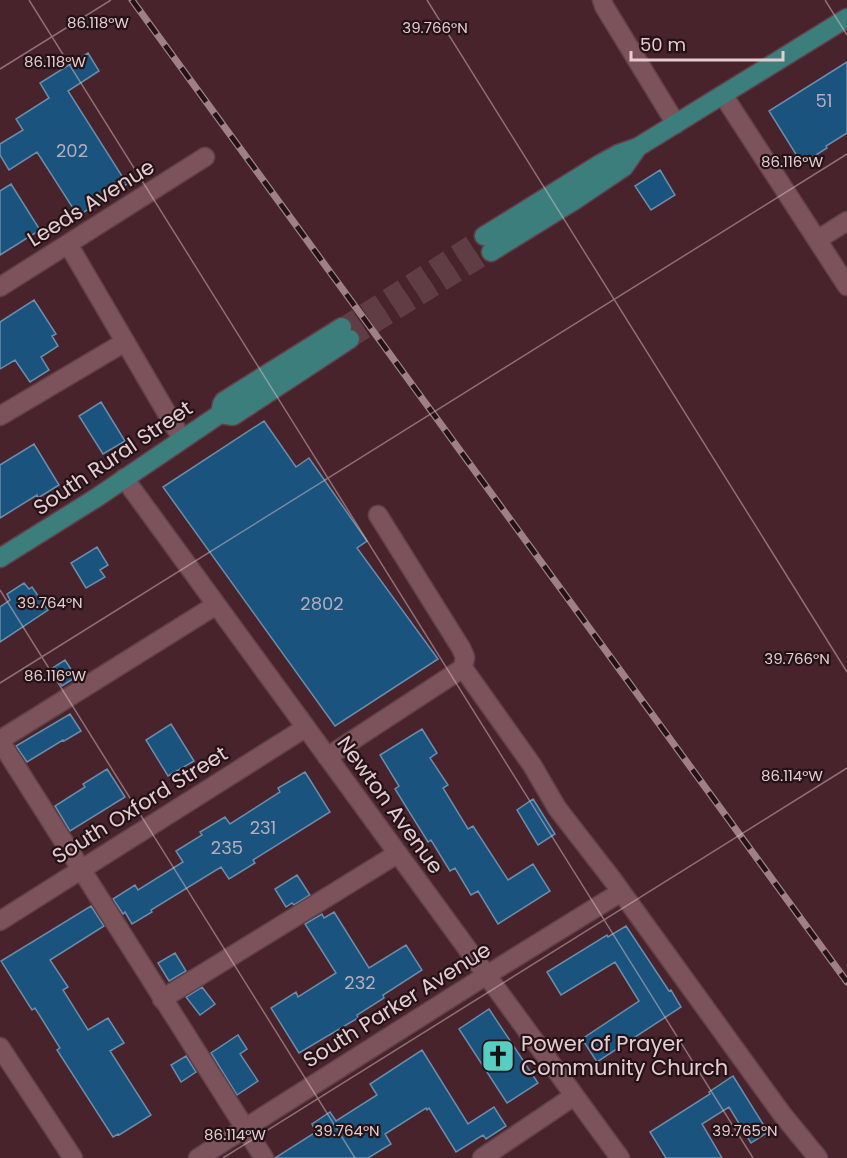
<svg xmlns="http://www.w3.org/2000/svg" width="847" height="1158" viewBox="0 0 847 1158" font-family="Poppins,sans-serif">
	<style>
		.building { fill: #19537e; stroke: #6c8daa; stroke-width: 1.5 }
		.lines { fill: none; stroke-linecap: round; stroke-linejoin: round }
		.major-tunnel { stroke: #603c45; stroke-width: 18; stroke-dasharray: 18 9; stroke-linecap: butt }
		.minor-casing { stroke: #614149; stroke-width: 21 }
		.major-casing { stroke: #614149; stroke-width: 21 }
		.minor { stroke: #7c525b; stroke-width: 18 }
		.major { stroke: #3b7e7b; stroke-width: 18 }
		.rail-casing { stroke: #9e8086; stroke-width: 7 }
		.rail { stroke: #241316; stroke-width: 4.5; stroke-dasharray: 14; stroke-linecap: butt }
		.ticks { fill: none; stroke: #e5ccd0; stroke-width: 1.5; stroke-opacity: 0.45 }
		.labels { text-anchor: middle; stroke-width: 4.5; stroke-linejoin: round; paint-order: stroke }
		.number-label { font-size: 18px; fill: #b2aebc }
		.street-label { font-size: 21px; fill: #e5ccd0; stroke: #241316 }
		.poi-label { font-size: 21px; fill: #e5ccd0; stroke: #241316; text-anchor: start }
		.ticks-label { font-size: 15px; text-anchor: middle; fill: #e5ccd0; stroke: #241316; stroke-width: 4.5; stroke-linejoin: round; paint-order: stroke }
	</style>
	<rect width="100%" height="100%" fill="#48232c"/>
	<path class="building" d="M88,53L99,71L68,91L127,184L78,216L37,152L9,170L0,155V144L23,130L16,119L49,98L40,83Z
		M847,62V133L826,146L827,148L802,164L769,111Z
		M660,170L675,195L651,210L635,186Z
		M11,184L40,230L0,255V191Z
		M34,300L56,334L52,336L58,346L41,357L49,370L30,382L15,360L0,369V322Z
		M101,402L125,441L103,454L79,416Z
		M264,421L296,467L309,458L367,541L357,548L438,659L335,726L163,487Z
		M34,444L59,485L38,498L37,495L0,518V465Z
		M97,547L108,565L100,570L105,577L86,588L71,563Z
		M24,583L29,589L32,587L48,610L0,642V607L10,600L7,594Z
		M65,660L76,677L62,686L51,669Z
		M70,714L81,731L64,741L63,740L27,762L16,746Z
		M171,724L194,761L168,776L146,740Z
		M422,729L437,753L430,758L448,785L443,788L468,829L473,826L508,880L533,864L550,891L498,924L478,891L471,895L455,868L450,871L431,840L428,842L395,789L399,786L380,755Z
		M107,769L125,797L70,831L55,806L85,787L83,784Z
		M305,772L330,812L253,860L255,863L229,879L221,867L151,910L152,912L132,924L125,912L123,914L113,899L135,885L138,890L183,862L176,851L202,835L200,832L225,817L230,824L280,792L278,788Z
		M533,799L555,834L538,845L517,810Z
		M297,875L310,895L294,905L292,903L286,907L275,889Z
		M91,906L104,926L50,960L68,987L63,990L88,1030L108,1018L124,1043L110,1051L151,1115L119,1135L118,1134L113,1137L57,1050L60,1048L35,1008L32,1010L1,961Z
		M334,912L369,968L406,945L422,970L383,995L384,998L357,1015L358,1018L299,1053L271,1008L296,992L298,997L336,973L305,924L322,914L324,918Z
		M626,926L669,991L671,990L681,1007L597,1062L582,1039L639,1001L615,962L561,995L547,972L607,935L608,937Z
		M175,953L186,971L169,981L158,963Z
		M202,987L215,1004L200,1015L186,997Z
		M489,1009L538,1083L507,1103L459,1029Z
		M238,1035L247,1049L240,1054L258,1081L237,1095L211,1053Z
		M422,1050L468,1124L494,1107L506,1126L486,1139L483,1135L456,1152L429,1108L427,1110L426,1108L385,1134L391,1144L368,1158H275L316,1132L312,1124L330,1112L336,1121L377,1095L370,1084Z
		M186,1056L196,1072L181,1082L171,1065Z
		M733,1076L768,1132L751,1143L729,1107L702,1124L722,1158H666L650,1132L710,1094L709,1092Z"/>
	<g class="lines">
		<path class="major-tunnel" d="M342,327L484,236
			M350,339L491,252"/>
		<defs>
			<path id="minor" d="M602,0L604,6L676,124
				M723,95L847,286
				M817,240L847,221
				M68,244L182,439
				M0,287L205,157
				M0,416L125,342
				M124,478L620,1158
				M463,668L532,765L557,808L612,879L782,1114L818,1158
				M0,740L216,605
				M0,741L264,1158
				M327,757L463,668L465,657L461,648L378,515
				M0,921L305,728
				M162,999L397,854
				M0,1047L73,1158
				M198,1158L474,983L621,892
				M482,1158L574,1096"/>
			<path id="major" d="M484,236L600,164L618,154L638,147L847,18
				M491,252L575,200L624,167L638,147
				M220,414L222,404L224,401L342,327
				M0,558L96,498L220,414L233,416L350,339"/>
		</defs>
		<use href="#minor" class="minor-casing"/>
		<use href="#major" class="major-casing"/>
		<use href="#minor" class="minor"/>
		<use href="#major" class="major"/>
		<defs>
			<path id="rail" d="M132,0L847,982"/>
		</defs>
		<use href="#rail" class="rail-casing"/>
		<use href="#rail" class="rail"/>
	</g>
	<path class="ticks" d="M29,0L753,1158M427,0L847,672M825,0L847,35M0,69L111,0M0,590L355,1158M0,683L847,154M223,1158L847,768"/>
	<defs>
		<symbol id="church-square" viewBox="-11 -11 22 22"><rect x="-9" y="-9" width="18" height="18" rx="4" fill="#57cec1" stroke="#241316"/><path d="M-1.2-6h2.4v3.5h3.3v2.4h-3.3V6h-2.4V-.1h-3.3v-2.4h3.3Z" fill="#111"/></symbol>
	</defs>
	<g fill-rule="evenodd">
		<use href="#church-square" x="479" y="1037" width="38" height="38"/>
	</g>
	<g class="labels">
		<g class="number-label">
			<text x="824" y="107">51</text>
			<text x="72" y="157">202</text>
			<text x="322" y="610">2802</text>
			<text x="263" y="834">231</text>
			<text x="227" y="854">235</text>
			<text x="360" y="989">232</text>
		</g>
		<g class="street-label">
			<text transform="translate(91 203) rotate(-32)" y="7">Leeds Avenue</text>
			<text transform="translate(113 458) rotate(-34)" y="7">South Rural Street</text>
			<text transform="translate(140 805) rotate(-32)" y="7">South Oxford Street</text>
			<text transform="translate(390 805) rotate(54)" y="7">Newton Avenue</text>
			<text transform="translate(397 1005) rotate(-32)" y="7">South Parker Avenue</text>
		</g>
		<g class="poi-label">
			<text x="521" y="1051">Power of Prayer<tspan x="521" dy="24">Community Church</tspan></text>
		</g>
	</g>
	<g class="ticks-label">
		<text x="98" y="28">86.118°W</text>
		<text x="435" y="33">39.766°N</text>
		<text x="55" y="67">86.118°W</text>
		<text x="792" y="167">86.116°W</text>
		<text x="50" y="608">39.764°N</text>
		<text x="797" y="664">39.766°N</text>
		<text x="55" y="681">86.116°W</text>
		<text x="792" y="781">86.114°W</text>
		<text x="347" y="1136">39.764°N</text>
		<text x="745" y="1136">39.765°N</text>
		<text x="235" y="1140">86.114°W</text>
	</g>
	<path d="M631 51v9h152v-9" fill="none" stroke="#e5ccd0" stroke-width="3"/>
	<text x="640" y="51" font-size="18" fill="#e5ccd0" stroke="#241316" stroke-width="4.5" paint-order="stroke">50 m</text>
</svg>
